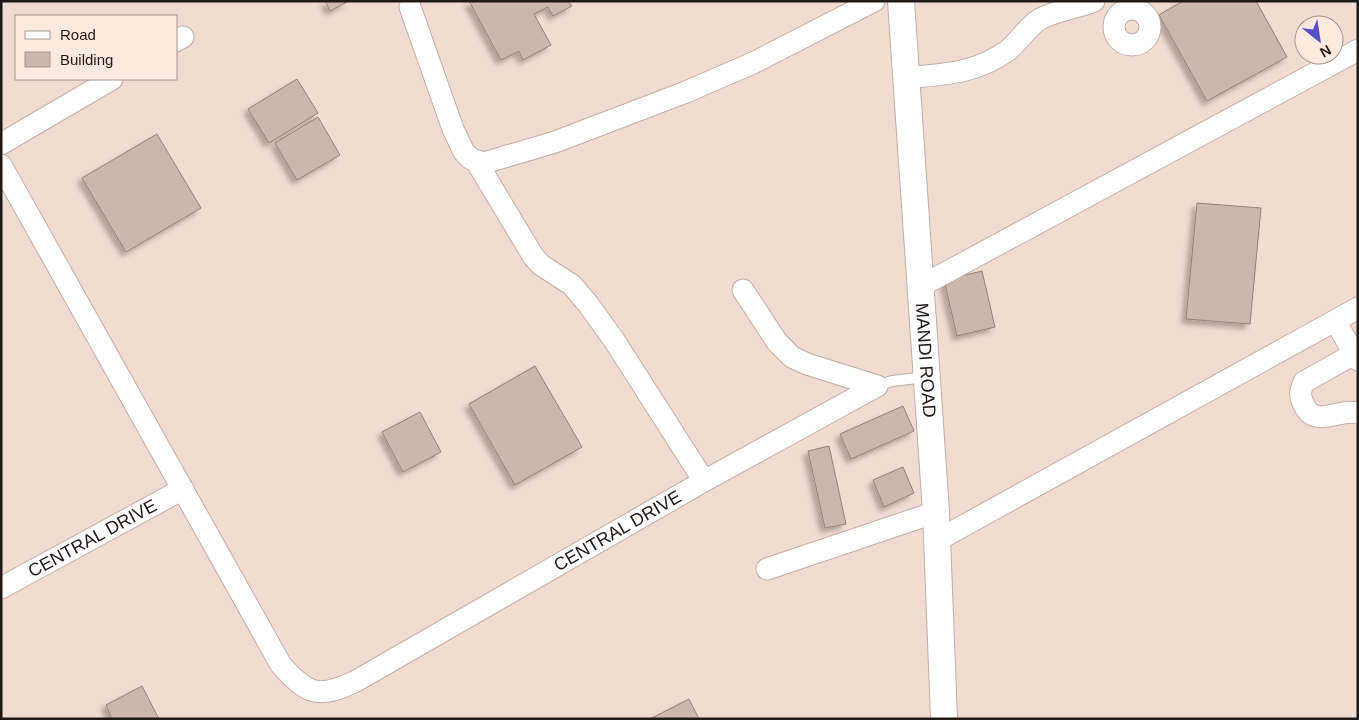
<svg xmlns="http://www.w3.org/2000/svg" width="1359" height="720" viewBox="0 0 1359 720" font-family="Arial,sans-serif">
	<style>
		.building { fill: #ccb7ae; stroke: #96827a; filter: url(#shadow) }
		.lines { fill: none; stroke-linecap: round; stroke-linejoin: round }
		.service-casing { stroke: #c3aea5; stroke-width: 12 }
		.minor-casing { stroke: #c3aea5; stroke-width: 23 }
		.tertiary-casing { stroke: #c3aea5; stroke-width: 28 }
		.service { stroke: #fff; stroke-width: 10 }
		.minor { stroke: #fff; stroke-width: 21 }
		.tertiary { stroke: #fff; stroke-width: 26 }
		.labels { text-anchor: middle; stroke-width: 4; stroke-linejoin: round; paint-order: stroke }
		.street-label { font-size: 18px; fill: #201916; stroke: #fee9df }
	</style>
	<defs>
		<filter id="shadow"><feDropShadow dx="-4.5" dy="4.5" stdDeviation="2.5" flood-color="#0004"/></filter>
	</defs>
	<rect width="100%" height="100%" fill="#f1dcd2"/>
	<path class="building" d="M325,1H349L330,11Z
		M469,1H568L572,6L553,16L548,7L534,14L551,45L523,60L519,51L501,60Z
		M1183,1H1256L1287,57L1207,101L1159,15Z
		M297,79L318,113L269,143L248,109Z
		M318,117L340,155L297,180L275,143Z
		M157,134L201,208L126,252L82,178Z
		M1197,203L1261,208L1250,324L1186,319Z
		M982,271L995,327L957,336L944,280Z
		M535,366L582,447L515,485L469,404Z
		M903,406L914,431L851,459L840,434Z
		M420,412L441,452L403,472L382,432Z
		M829,446L846,524L825,528L808,451Z
		M903,467L914,493L884,507L873,480Z
		M142,686L159,719H112L106,705Z
		M689,699L699,719H650Z"/>
	<g class="lines">
		<defs>
			<path id="service" d="M877,386L892,381L926,377"/>
			<g id="minor">
				<path d="M410,7L453,129L464,152L471,159L484,163L555,142L686,92L753,63L874,1"/>
				<circle cx="1132" cy="27" r="18"/>
				<path d="M176,41L183,37"/>
				<path d="M905,78C943,74 975,74 1007,51C1019,42 1027,27 1040,19C1057,10 1077,8 1094,1"/>
				<path d="M1,144L112,79"/>
				<path d="M476,161L533,256L541,265L572,285L588,304L614,340L704,481"/>
				<path id="s1" d="M1,165L281,665C308,695 319,699 356,681L704,481L877,386"/>
				<path d="M921,286L1358,50"/>
				<path d="M743,290L777,342L792,357L807,364L877,386"/>
				<path d="M1335,321L1358,360"/>
				<path d="M1354,354L1304,382C1300,391 1299,396 1304,405C1315,429 1339,408 1358,413"/>
				<path d="M936,541L1358,308"/>
				<path d="M767,569L936,512"/>
				<path id="s2" d="M1,588L183,489"/>
			</g>
			<g id="tertiary">
				<path id="s3" d="M901,1L936,512L944,719"/>
			</g>
		</defs>
		<use href="#service" class="service-casing"/>
		<use href="#minor" class="minor-casing"/>
		<use href="#tertiary" class="tertiary-casing"/>
		<use href="#service" class="service"/>
		<use href="#minor" class="minor"/>
		<use href="#tertiary" class="tertiary"/>
	</g>
	<g class="labels">
		<g class="street-label">
			<text dy="6" stroke="none"><textPath href="#s3" startOffset="360">MANDI ROAD</textPath></text>
			<text dy="6" stroke="none"><textPath href="#s1" startOffset="961">CENTRAL DRIVE</textPath></text>
			<text dy="6" stroke="none"><textPath href="#s2" startOffset="104">CENTRAL DRIVE</textPath></text>
		</g>
	</g>
	<rect width="1359" height="720" fill="none" stroke="#201916" stroke-width="5"/>
	<rect x="15" y="15" width="162" height="65" fill="#fee9df" stroke="#a5968f"/>
	<rect x="25" y="31" width="25" height="8" fill="#ffffff" stroke="#a5968f"/>
	<text x="60" y="40" font-size="15" fill="#201916">Road</text>
	<rect x="25" y="52" width="25" height="15" fill="#ccb7ae" stroke="#a5968f"/>
	<text x="60" y="65" font-size="15" fill="#201916">Building</text>
	<g transform="translate(1319 40) rotate(150)"><circle r="24" fill="#fee9df" stroke="#a5968f"/>
	<path d="M0-4L9 19L0 12L-9 19Z" fill="#5750c8"/>
	<text y="-8" font-size="14" font-weight="bold" text-anchor="middle" fill="#201916">N</text>
	</g>
</svg>
